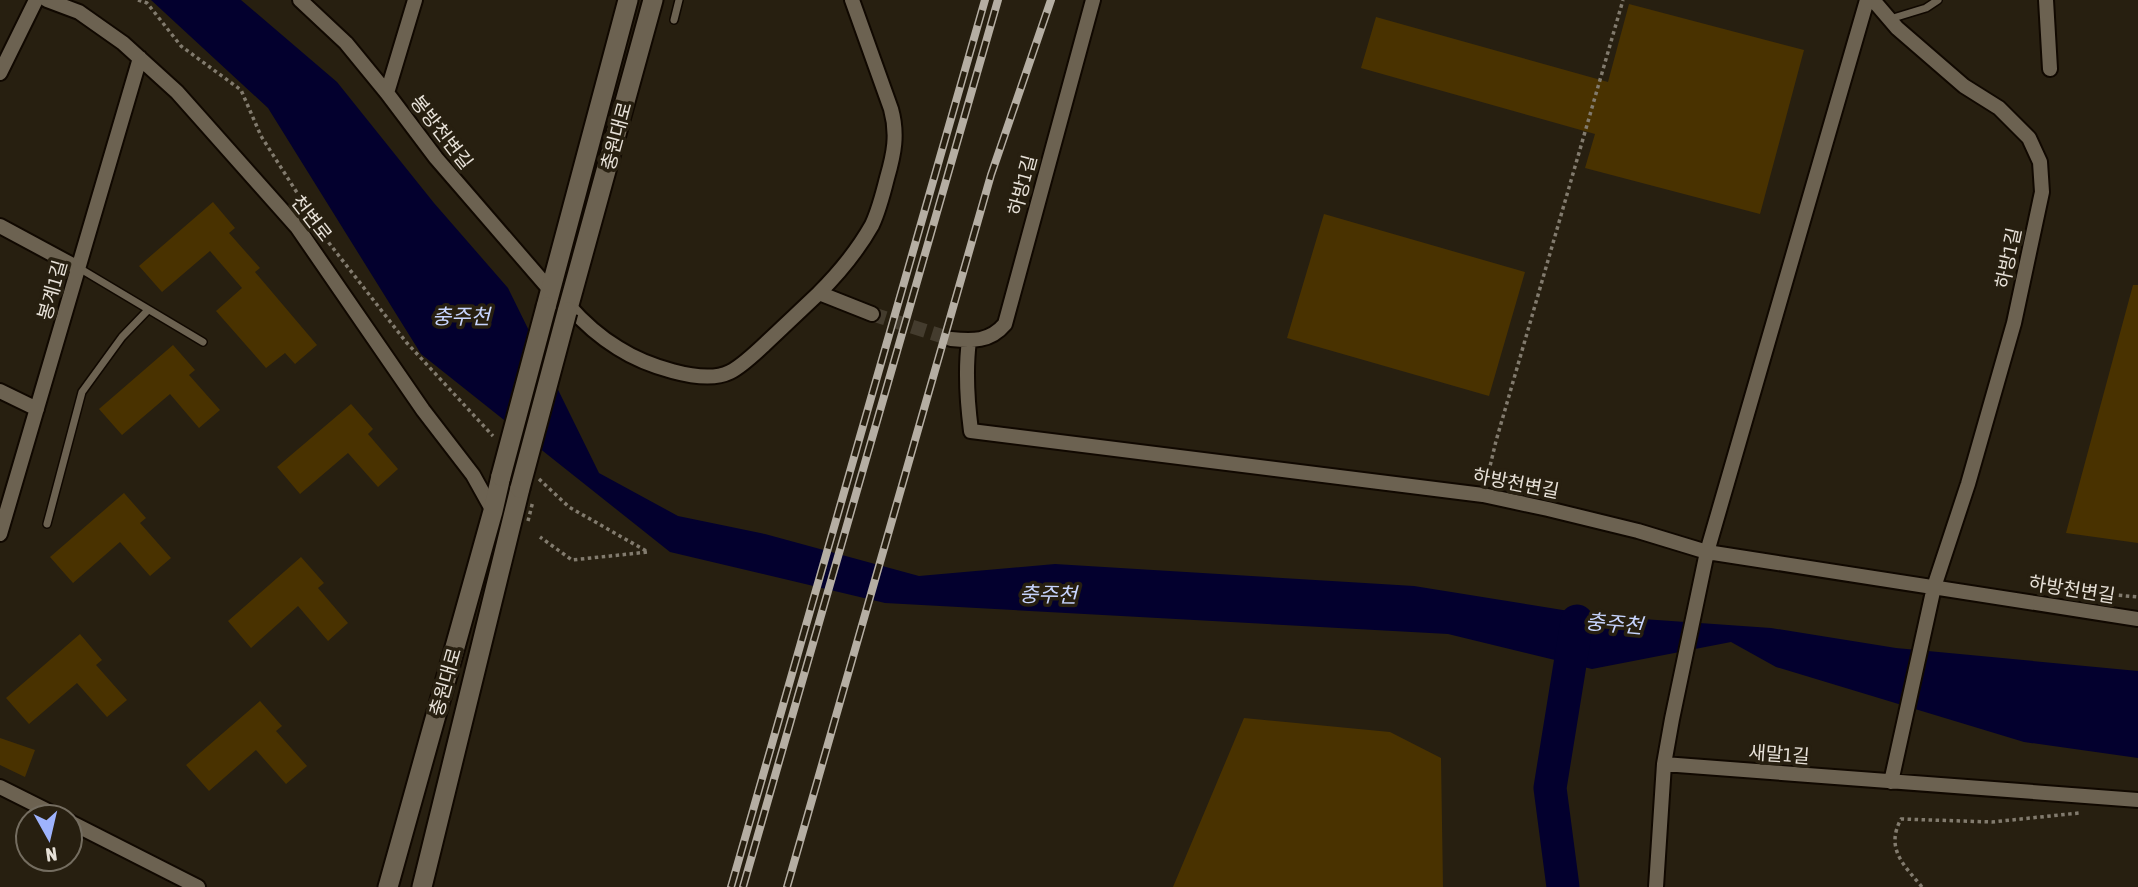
<svg xmlns="http://www.w3.org/2000/svg" width="2138" height="887" viewBox="0 0 2138 887" font-family="'Asap Condensed','Noto Sans KR',sans-serif">
	<style>
		.water { fill: #03002e }
		.lines { fill: none; stroke-linecap: round; stroke-linejoin: round }
		.river { stroke: #03002e; stroke-width: 33 }
		.building { fill: #493200 }
		.minor-tunnel { stroke: #443c2e; stroke-width: 14; stroke-dasharray: 14 7; stroke-linecap: butt }
		.service-casing { stroke: #100800; stroke-width: 10 }
		.minor-casing { stroke: #100800; stroke-width: 18 }
		.tertiary-casing { stroke: #100800; stroke-width: 23 }
		.path { stroke: #827b6e; stroke-width: 3.5; stroke-dasharray: 3.5 3.5; stroke-linecap: butt }
		.service { stroke: #6c6251; stroke-width: 7 }
		.minor { stroke: #6c6251; stroke-width: 14 }
		.tertiary { stroke: #6c6251; stroke-width: 19 }
		.rail-casing { stroke: #b5aea3; stroke-width: 8 }
		.rail { stroke: #271f10; stroke-width: 5; stroke-dasharray: 16; stroke-linecap: butt }
		.tertiary-bridge-casing { stroke: #100800; stroke-width: 23; stroke-linecap: butt }
		.path-bridge { stroke: #827b6e; stroke-width: 3.5; stroke-dasharray: 3.5 3.5; stroke-linecap: butt }
		.tertiary-bridge { stroke: #6c6251; stroke-width: 19 }
		.labels { text-anchor: middle; stroke-width: 7; stroke-linejoin: round; paint-order: stroke }
		.street-label { font-size: 19px; fill: #e7e1d8; stroke: #271f10 }
		.water-label { font-size: 21px; font-style: italic; fill: #c8d5fe; stroke: #271f10 }
	</style>
	<rect width="100%" height="100%" fill="#271f10"/>
	<path class="water" d="M151,0H241L337,82L434,203L508,288L599,473L678,516L765,534L919,576L1055,564L1414,586L1600,616L1771,628L1896,648L2138,671V758L2024,742L1776,667L1731,642L1592,669L1448,634L885,603L670,552L421,354L268,108Z"/>
	<g class="lines">
		<path class="river" d="M1563,887L1550,788L1577,621"/>
	</g>
	<path class="building" d="M1629,4L1804,50L1760,214L1585,168L1595,134L1361,68L1376,17L1608,82Z
		M213,202L235,228L229,233L260,268L255,272L317,345L295,364L285,353L266,368L216,311L242,288L210,251L162,292L139,266Z
		M1324,214L1525,272L1489,396L1287,338Z
		M2133,285H2138V543L2066,533Z
		M173,345L195,370L189,375L220,410L199,428L170,394L122,435L99,409Z
		M351,404L373,429L368,434L398,469L378,487L348,453L300,494L277,467Z
		M124,493L146,518L140,523L171,558L150,576L120,542L73,583L50,557Z
		M301,557L324,583L318,588L348,623L328,641L298,606L251,648L228,621Z
		M80,634L102,660L96,665L127,700L107,717L77,683L29,724L6,698Z
		M260,701L282,726L276,731L307,766L286,784L256,750L209,791L186,765Z
		M1244,718L1390,732L1441,758L1443,887H1173Z
		M0,738L35,750L25,777L0,765Z"/>
	<g class="lines">
		<path class="minor-tunnel" d="M872,314L951,339"/>
		<defs>
			<path id="service" d="M1890,19L1926,8L1938,0
				M674,20L679,0
				M79,268L203,342
				M47,524L82,392L122,337L148,310"/>
			<path id="minor" d="M47,0L79,12L123,43L177,92L297,227L423,410L473,475L493,511
				M300,0L346,43L387,93L436,158L551,291
				M1873,0L1897,28L1964,86L1999,108L2029,138L2040,162L2042,192L2014,323L1968,484L1934,587L1891,782
				M2046,0L2050,69
				M0,73L36,0
				M387,93L415,0
				M0,226L78,268
				M819,293C839,273 858,250 872,225C879,210 883,194 887,178C894,154 898,134 891,109L852,0
				M569,306C583,322 600,337 618,348C643,364 702,386 730,372C742,366 754,354 764,345C782,328 801,310 819,293L872,314
				M951,339C972,341 990,342 1005,324L1093,0
				M969,341C965,371 967,400 971,431L1483,495L1548,509L1638,531L1707,552L2138,619
				M0,391L37,409
				M0,534L140,58
				M1664,764L2138,800
				M0,787L60,817
				M70,822L198,887
				M1656,887L1664,764L1672,719L1707,552L1867,0"/>
			<path id="tertiary" d="M546,307L628,0
				M567,312L653,0
				M388,887L493,511L501,476
				M422,887L520,488"/>
		</defs>
		<use href="#service" class="service-casing"/>
		<use href="#minor" class="minor-casing"/>
		<use href="#tertiary" class="tertiary-casing"/>
		<path class="path" d="M138,0L147,3L181,46L241,90L261,136L329,243L406,342L493,436
			M539,479L569,507L648,552L572,560L540,537
			M1487,479L1496,441L1623,0
			M2070,591L2138,597
			M1922,887C1904,865 1885,849 1901,819L1992,822L2079,813"/>
		<use href="#service" class="service"/>
		<use href="#minor" class="minor"/>
		<use href="#tertiary" class="tertiary"/>
		<defs>
			<path id="rail" d="M731,887L985,0
				M743,887L998,0
				M787,887L991,175L1051,0"/>
		</defs>
		<use href="#rail" class="rail-casing"/>
		<use href="#rail" class="rail"/>
		<defs>
			<path id="tertiary-bridge" d="M501,476L546,307
				M520,488L567,312"/>
		</defs>
		<use href="#tertiary-bridge" class="tertiary-bridge-casing"/>
		<path class="path-bridge" d="M528,521L533,501"/>
		<use href="#tertiary-bridge" class="tertiary-bridge"/>
	</g>
	<g class="labels">
		<g class="street-label">
			<text transform="translate(442 132) rotate(52)" y="7">봉방천변길</text>
			<text transform="translate(616 136) rotate(-75)" y="7">충원대로</text>
			<text transform="translate(1022 185) rotate(-75)" y="7">하방1길</text>
			<text transform="translate(312 218) rotate(52)" y="7">천변로</text>
			<text transform="translate(2008 258) rotate(-78)" y="7">하방1길</text>
			<text transform="translate(52 290) rotate(-74)" y="7">봉계1길</text>
			<text transform="translate(1516 483) rotate(11)" y="7">하방천변길</text>
			<text transform="translate(2072 589) rotate(9)" y="7">하방천변길</text>
			<text transform="translate(445 682) rotate(-74)" y="7">충원대로</text>
			<text transform="translate(1779 754) rotate(4)" y="7">새말1길</text>
		</g>
		<g class="water-label">
			<text x="461" y="324">충주천</text>
			<text transform="translate(1048 595) rotate(1)" y="7">충주천</text>
			<text transform="translate(1614 624) rotate(5)" y="7">충주천</text>
		</g>
	</g>
	<g transform="translate(49 838) rotate(172)"><circle r="33" fill="#271f10" stroke="#746d60" stroke-width="2"/>
	<path d="M0-5L12 26L0 18L-12 26Z" fill="#9eb3fd"/>
	<text y="-10" font-size="19" font-weight="bold" text-anchor="middle" fill="#e7e1d8">N</text>
	</g>
</svg>
